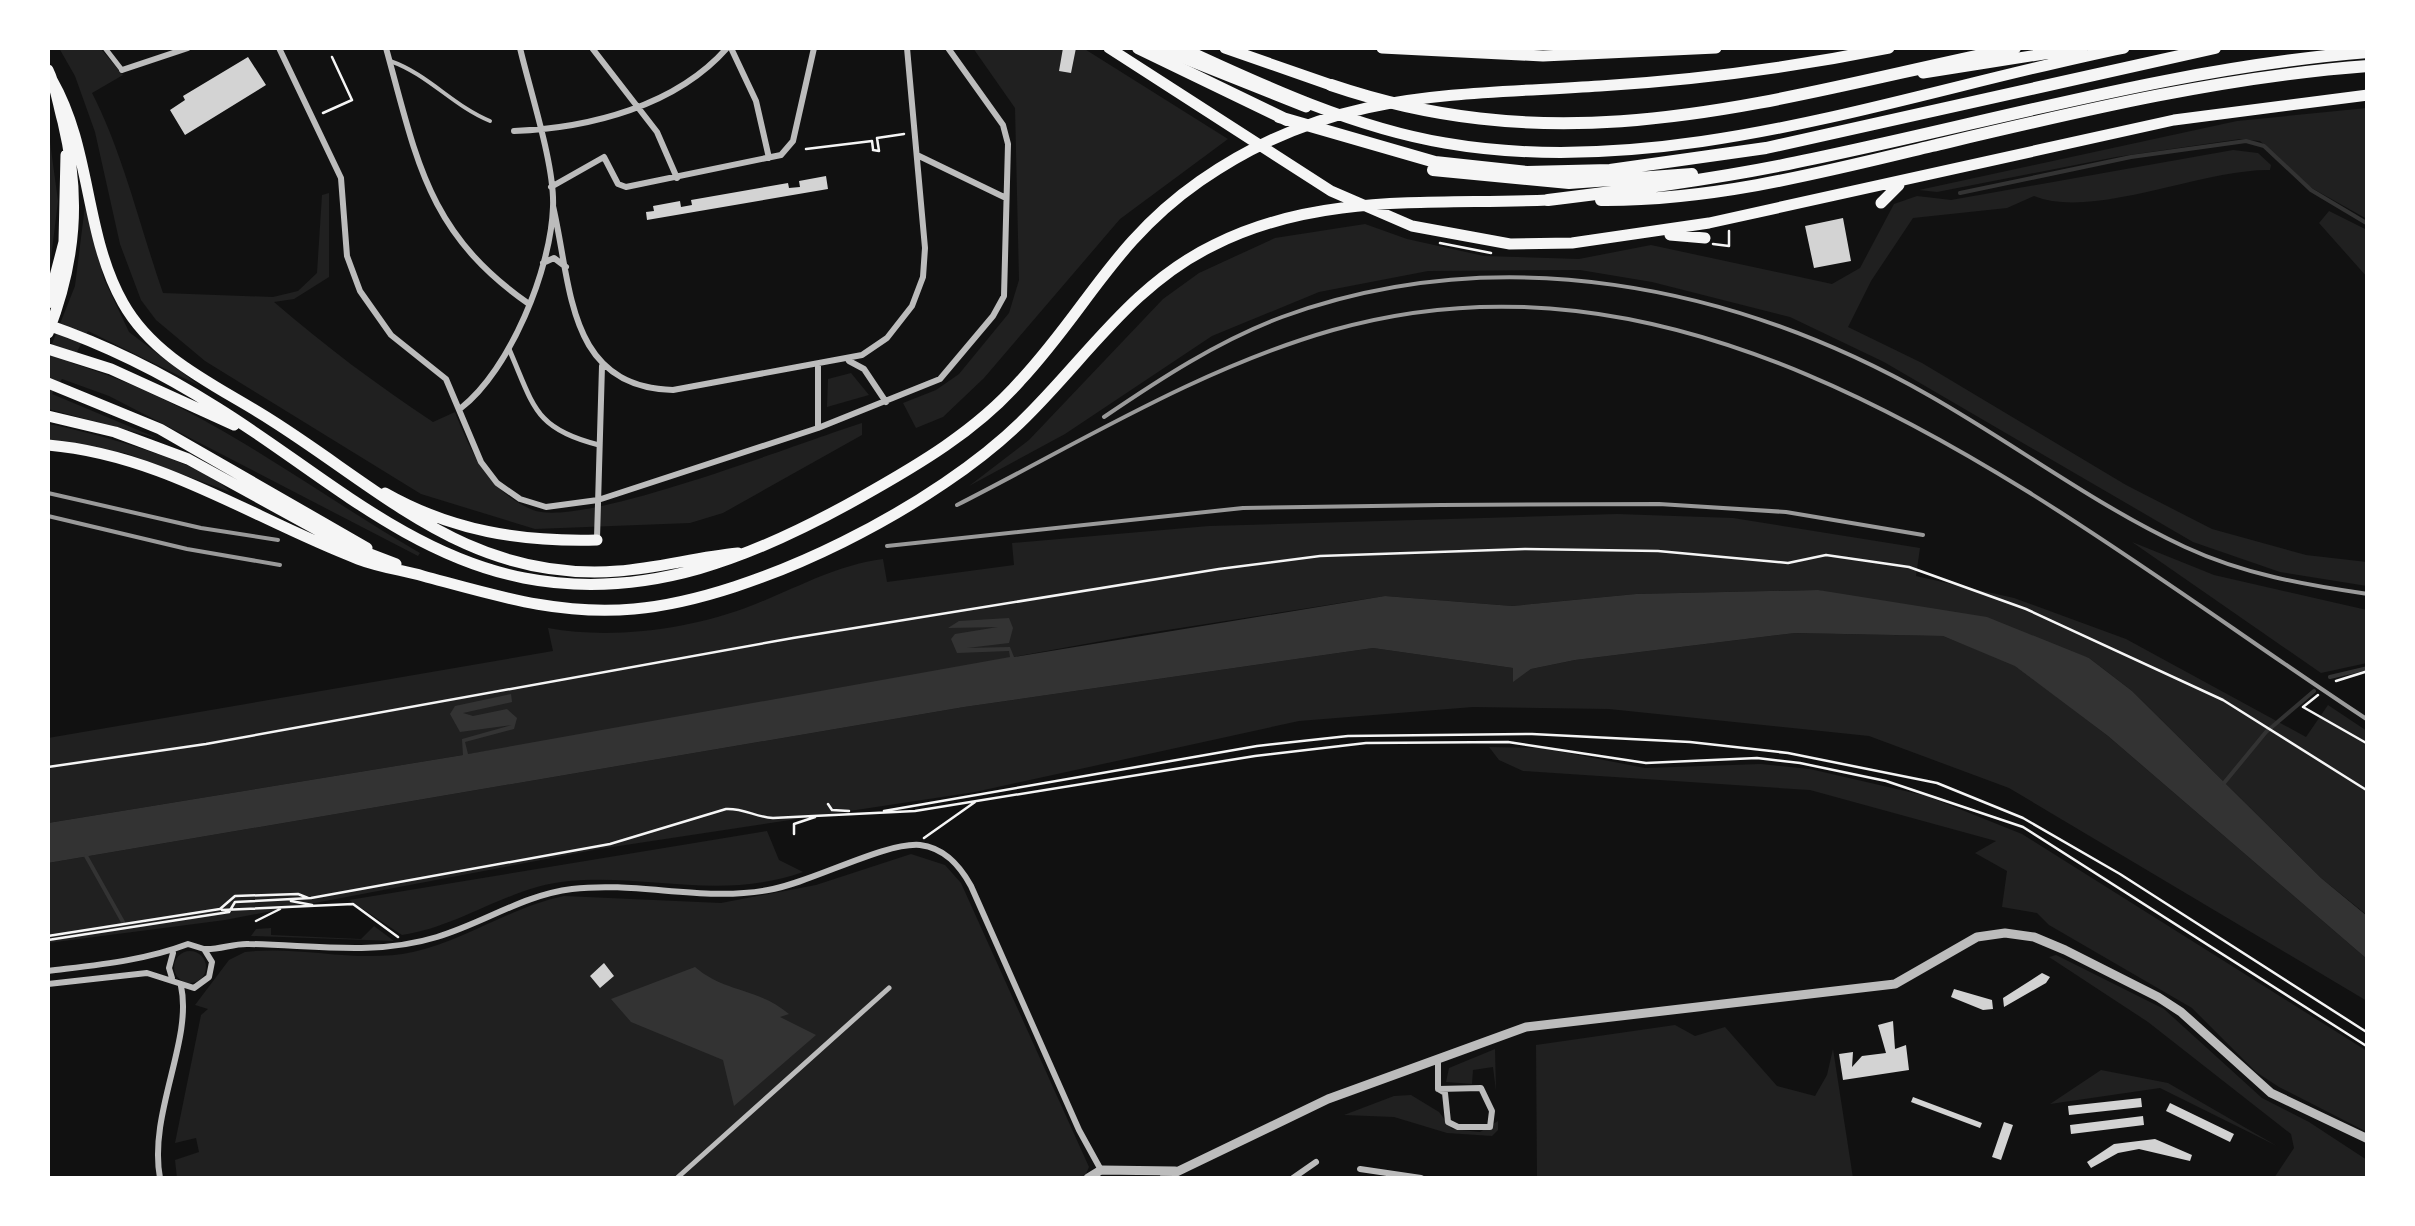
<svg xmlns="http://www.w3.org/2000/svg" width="2415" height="1226" viewBox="0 0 2415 1226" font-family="'Asap Condensed',sans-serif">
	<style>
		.green { fill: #202020 }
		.water { fill: #333 }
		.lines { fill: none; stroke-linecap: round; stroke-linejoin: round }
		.stream { stroke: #333; stroke-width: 4 }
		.building { fill: #d3d3d3 }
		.path { stroke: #f5f5f5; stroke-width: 2.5 }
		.service { stroke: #bcbcbc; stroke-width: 4 }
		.pedestrian { stroke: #bcbcbc; stroke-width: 5 }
		.minor { stroke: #bcbcbc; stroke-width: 6 }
		.tertiary { stroke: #bcbcbc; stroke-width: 9 }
		.trunk { stroke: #f5f5f5; stroke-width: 11 }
		.motorway { stroke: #f5f5f5; stroke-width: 12 }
		.rail { stroke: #9a9a9a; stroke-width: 4 }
	</style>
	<rect width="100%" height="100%" fill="#111"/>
	<path class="green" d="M59,48H100L123,75L92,93C123,153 140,227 163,293L273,297L298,291L317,273L322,195L329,193V277L294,299L274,302C325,346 377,385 433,422L455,412C471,453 489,492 533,510C581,529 801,442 862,423V435L723,513L690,523L535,529L421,494L205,361L156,320L141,300L120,244L95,132L75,76Z
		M973,48H1083L1228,139L1120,219L984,378L943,417L916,428L903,403L936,390L959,374L1009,313L1019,280L1015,108Z
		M2367,108V219L2310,187L2260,141L2240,139L2116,157L1937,192L1919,190L2237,121Z
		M48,127L58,201L48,283Z
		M2233,150L2258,153L2271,165L2270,170C2201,169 2093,220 2034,196L2007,208L1913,218L1871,281L1848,327L1922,363L2126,485L2212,529L2306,555L2367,562V586L2280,572L2193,542L1884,362L1790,317L1652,282L1580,270L1428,271L1319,292L1212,336L1065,434L969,486L1029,440L1163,299L1199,273L1275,238L1365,224L1407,239L1484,256L1579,259L1651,245L1832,284L1860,268L1894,204L1917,196L1951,200Z
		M85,206L104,279L129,332L200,386L88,331L71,363C200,401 305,487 420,553L418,556L109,396L62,379L52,394L157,438L48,409V354L75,286Z
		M2329,211L2367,230V277L2319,223Z
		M851,373L869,395L827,407L828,379Z
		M48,424C88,431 207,463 230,492L125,453L48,442Z
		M1617,514L1733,518L1920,548L1916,576L2014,598L2126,639L2306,737L2328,705L2367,731L2368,916L2321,878L2132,691L2089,658L1818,590L1636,594L1512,606L1385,596L1135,635L567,738L48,823V738L553,651L548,628C613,640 692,629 753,605C797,588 836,565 883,559L887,582L1014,565L1012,543L1209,526Z
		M2132,542L2214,575L2367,610V663L2321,673Z
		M1795,633L1943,636L2015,665L2108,736L2367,959V1001L2009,788L1869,736L1609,709L1473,707L1299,721L975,792L599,849L225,920L48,943V863L964,707L1373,648L1513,668V681L1531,669L1575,660Z
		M1489,747L1542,748L1645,768L1761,764L1810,769L1927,796L2022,834L2367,1051V1132L2279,1087L2256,1072L2192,1008L2049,925L2037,913L2002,907L2007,871L1975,853L1996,841L1810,790L1523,771L1499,760Z
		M767,831L779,860L803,872C720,901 652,874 569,881C510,886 460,927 402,935L349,900Z
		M911,854L945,865L961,883L1089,1167L1084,1178H177L175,1160L199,1152L196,1138L175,1143L201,1015L208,1009L195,1005L229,960L245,952C301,945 357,964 413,952C466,940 511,907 564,896L721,903L816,885Z
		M374,926L394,941L251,936L256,929L271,928V935L361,939Z
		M174 967a16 16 0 1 1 32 0a16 16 0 1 1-32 0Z
		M2056,955L2164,1009L2262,1098L2309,1122L2367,1160V1178H2274L2294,1148L2291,1134L2148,1022L2049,957Z
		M1675,1025L1695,1036L1725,1027L1777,1086L1815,1096L1827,1075L1833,1049L1853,1178H1537L1536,1045Z
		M1495,1049L1496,1091L1493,1067L1473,1070L1472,1084L1446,1082L1449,1068Z
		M2101,1070L2168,1083L2277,1146L2160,1088L2050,1104Z
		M1411,1095L1439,1112L1452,1129L1480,1132L1498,1121V1130L1492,1136L1447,1133L1394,1117L1344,1115L1394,1096Z"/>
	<path class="water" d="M1818,590L1987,617L2089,658L2132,691L2321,878L2367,916V959L2108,736L2015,666L1943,636L1795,633L1575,660L1531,669L1513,682V668L1373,648L964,707L48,863V823L463,755L462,739L512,725L460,732L450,714L455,706L511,694L512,702L463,713L473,716L507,709L517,718L514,729L465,742L468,754L1010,657L1009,651L957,653L951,639L955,634L998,627L948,628L959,621L1009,618L1013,628L1009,643L967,648L1010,647L1014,657L1385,596L1512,606L1636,594Z
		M695,967C725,993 759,988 789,1014L780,1017L816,1035L734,1106L723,1060L631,1022L611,999Z"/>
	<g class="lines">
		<path class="stream" d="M1960,193L2131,157L2246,141L2264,146L2311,190L2368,224
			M2330,677L2368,668
			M2224,783L2266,732L2314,691
			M86,856L123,922"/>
	</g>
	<path class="building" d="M1063,48H1076L1071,73L1059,71Z
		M248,57L266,85L185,135L170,110L185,100L183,96Z
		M826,176L828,189L647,220L646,212L654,211L653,206L680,201L681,207L692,205L691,200L788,183L789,188L800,187L799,181Z
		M1843,218L1851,261L1814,268L1805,226Z
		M604,963L614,976L600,988L590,976Z
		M2042,973L2050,977L2046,983L2004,1007L2003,998Z
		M1954,989L1992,1000L1993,1009L1983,1010L1951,997Z
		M1893,1021L1895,1049L1906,1045L1909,1070L1843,1080L1839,1054L1853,1052L1852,1067L1862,1056L1886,1053L1878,1025Z
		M1913,1097L1982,1123L1980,1128L1911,1102Z
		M2141,1098L2142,1107L2069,1115L2068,1106Z
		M2170,1103L2234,1134L2230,1142L2166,1111Z
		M2143,1116L2144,1125L2071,1134L2070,1125Z
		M2004,1122L2013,1125L2001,1160L1992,1157Z
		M2155,1139L2192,1155L2190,1161L2139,1149L2118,1153L2091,1168L2087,1162L2114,1144Z"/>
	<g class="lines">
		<path class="path" d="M323,113L352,100L332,57
			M806,149L872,141L873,149
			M873,150L879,151L877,138L904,134
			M1440,243L1491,253
			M1713,244L1729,246V231
			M2336,681L2368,671
			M2318,695L2303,707L2368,744
			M48,767L206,744L793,638L1219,569L1320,556L1525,549L1658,551L1788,563L1826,555L1909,567L2026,609L2223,700L2368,791
			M828,804L832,810L849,811
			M884,811L1257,746L1348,736L1532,734L1690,742L1788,753L1937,783L2023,818L2120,874L2368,1033
			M794,834V824L815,817
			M924,838L975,802
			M291,901L312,905
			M222,910L353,904L398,937
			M256,921L280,909
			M48,936L220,909L235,896L298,894L308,898
			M48,940L229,912L235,902L311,898L610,844L726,809C744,808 755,817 773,818L915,811L1255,756L1366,743L1508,742L1646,763L1757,758L1800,763L1886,781L2023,827L2368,1047"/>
		<path class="service" d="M390,61C428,74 453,106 490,121"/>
		<path class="pedestrian" d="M105,48L122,70
			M509,349C534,406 534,429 599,445
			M677,1178L889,988"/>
		<path class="minor" d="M279,48L341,178L347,256L360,291L391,335L446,379L481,462L497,483L520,499L546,507L598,500L818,428L940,379L993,316L1004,296L1008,144L1003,125L948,48
			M386,48C417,160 427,233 529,304
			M592,48L657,132L677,178
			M731,48L756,101L769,158
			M122,70L188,48
			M514,131C590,128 676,106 727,48
			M917,155L1006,198
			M551,187L604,157L618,184L626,187L781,155L793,141L814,48
			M553,206C572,288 567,387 673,390L862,355L887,338L912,306L923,277L925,248L907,48
			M543,263L554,258L566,267
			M849,361L864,369L886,402
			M818,366V428
			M461,408C510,370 551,269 553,207C555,166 530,91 520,48
			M597,538L602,366
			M204,949C220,950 234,943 249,944C313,945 375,956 437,937C484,923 523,895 572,889C637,881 702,902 768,890C811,883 884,842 920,845C945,848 960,866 971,886L1079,1130L1101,1170
			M48,971C96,965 143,961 188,944L204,949L212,962L209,977L194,988L147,973L48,984
			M172,978L169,968L173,953
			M1438,1062V1089L1445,1093L1448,1122L1458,1127H1490L1492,1111L1481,1088L1438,1089
			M1360,1169L1421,1178
			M160,1178C148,1114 193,1040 181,986
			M1293,1178L1316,1162"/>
		<path class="tertiary" d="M1088,1178L1101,1170L1175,1171
			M1164,1178L1328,1099L1526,1027L1895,984L1977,937L2005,933L2034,937L2065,950L2158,997L2181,1012L2271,1093L2368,1139"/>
		<path class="trunk" d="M1109,48L1331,191L1412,226L1510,244L1572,243L1709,223L2174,120L2368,95
			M1158,48L1306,107
			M1182,48C1264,86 1355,128 1445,143C1669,182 1906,92 2124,48
			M1225,48L1331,85
			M1382,48L1543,56L1716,48
			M48,70C56,86 58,105 63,122C81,197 76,261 48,333
			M1923,73L2082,48
			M52,80C92,150 84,234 123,303C155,360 218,386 271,420C385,492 470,582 618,571C658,568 697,557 738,553
			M1881,203L1899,185
			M1670,235L1705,238
			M48,303L64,242L66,155
			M48,325C106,345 164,374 216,407C315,468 406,555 524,578C647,602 756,556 861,497C918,465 976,431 1020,381C1087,309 1114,241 1200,181C1332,89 1449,96 1600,86C1696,80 1795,67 1889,48
			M48,349L111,369L234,425
			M48,383L160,429L367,548
			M48,416L115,432L188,459L341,543L396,564
			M48,445C163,455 253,519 358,559C379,567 401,570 423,576C494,595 559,616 634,609C757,598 938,505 1025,418C1087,357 1133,284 1214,245C1319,192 1434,205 1548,200
			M385,493C452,531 521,542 597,540"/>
		<path class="motorway" d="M1138,48L1287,120
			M1331,85C1576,168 1774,97 2015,48
			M1279,117L1435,162L1527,172L1610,170L1766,148L2215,48
			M1433,170L1569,183L1692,174
			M1548,200C1629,190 1709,180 1788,164C1982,125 2170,68 2368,52
			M1601,200C1712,201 1824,172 1932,146C2076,112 2220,77 2368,66"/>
		<path class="rail" d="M1104,417C1160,379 1218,341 1282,317C1500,238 1733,284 1930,396C2016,445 2095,505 2185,547C2243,574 2305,585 2368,594
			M48,493L201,528L278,540
			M957,505C1079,443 1200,368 1333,330C1721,220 2067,523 2368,720
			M48,516L187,549L280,565
			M887,546L1243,508L1441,505L1659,504L1786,512L1923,535"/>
	</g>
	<rect width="2415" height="1226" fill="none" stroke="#ffffff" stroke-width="100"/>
</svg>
